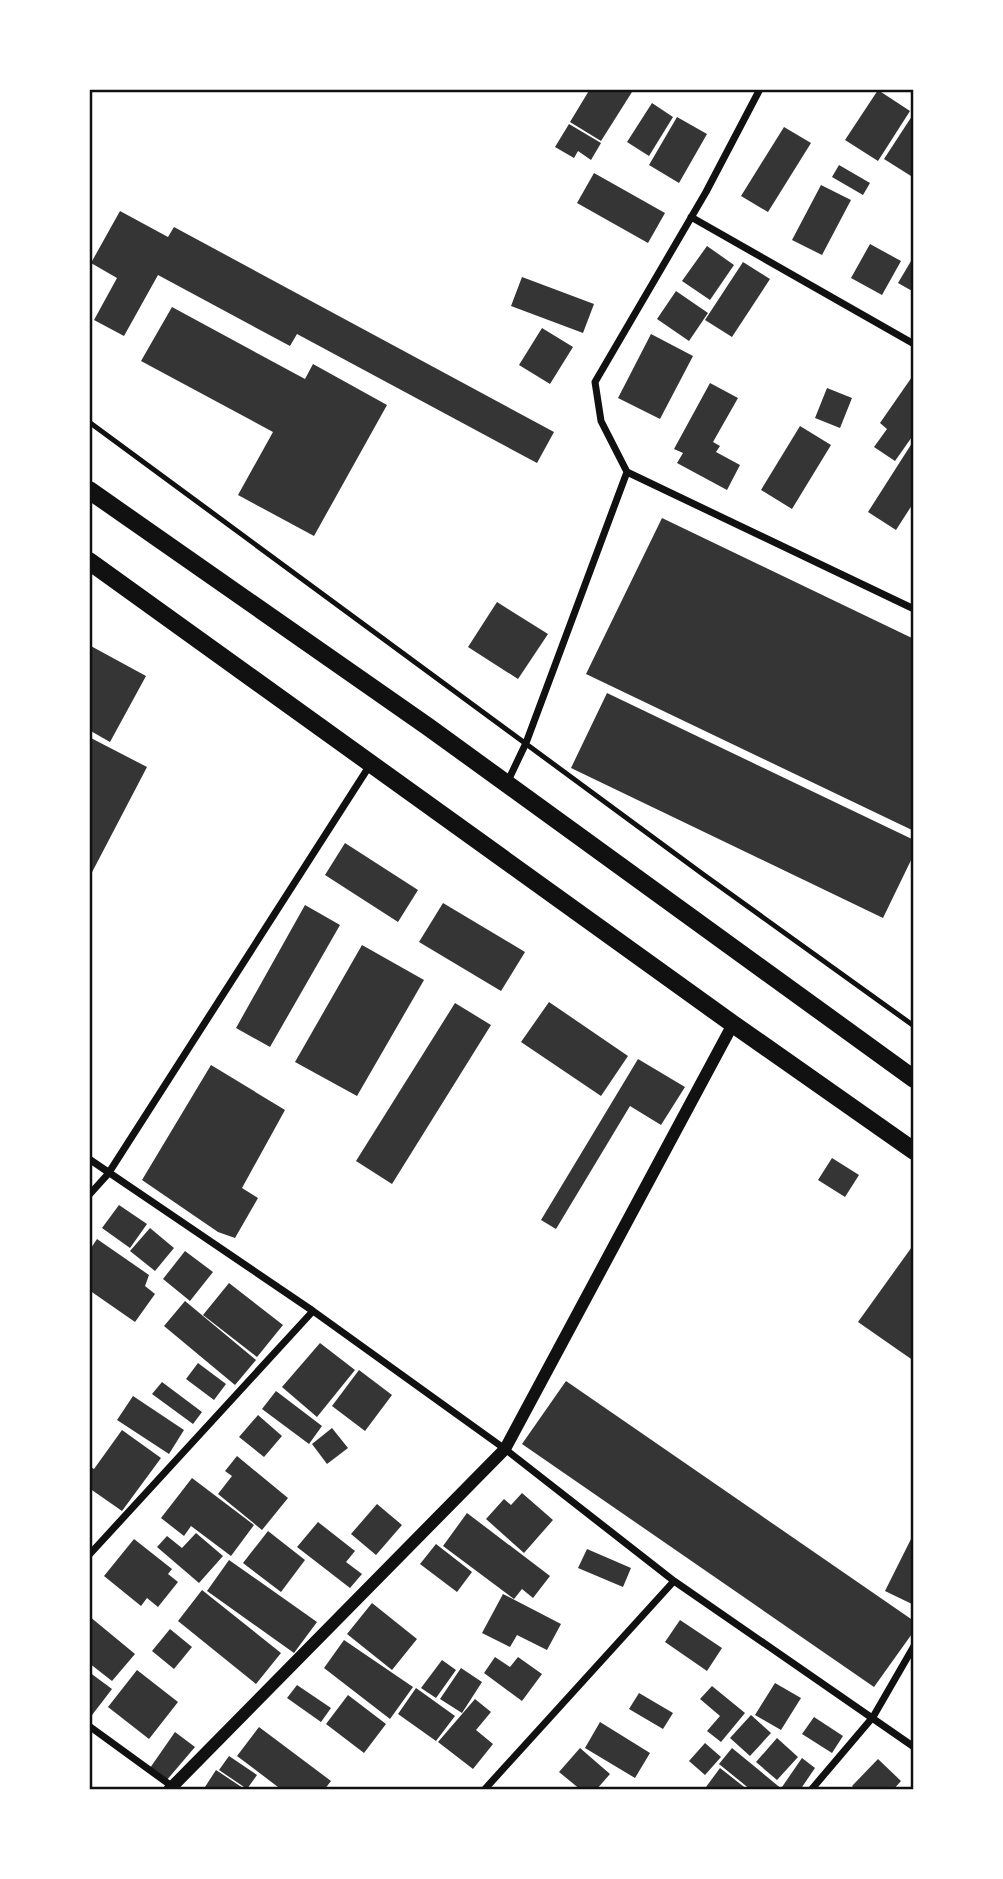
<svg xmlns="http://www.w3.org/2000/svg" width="1003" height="1879" viewBox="0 0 1003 1879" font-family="'Roboto Condensed',sans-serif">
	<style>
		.building { fill: #353535 }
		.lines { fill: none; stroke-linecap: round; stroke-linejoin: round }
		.service { stroke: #111; stroke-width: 5 }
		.minor { stroke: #111; stroke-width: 7 }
		.tertiary { stroke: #111; stroke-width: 12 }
		.primary { stroke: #111; stroke-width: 18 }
		.neatline { fill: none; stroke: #111; stroke-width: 2.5 }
	</style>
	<rect width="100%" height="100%" fill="#fff"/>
	<path class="building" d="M590,89H626L632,92L601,141L570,122Z
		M878,90L910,111L878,161L845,140Z
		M652,103L673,117L649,156L627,142Z
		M914,113V171L911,176L884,159Z
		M677,117L707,134L679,183L649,165Z
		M569,124L601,143L591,160L578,151L574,158L555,147Z
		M784,127L811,143L768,212L741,196Z
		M839,165L870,183L863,195L832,177Z
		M594,173L665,213L648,243L577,203Z
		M821,185L851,200L822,255L792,240Z
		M120,211L168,237L174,227L554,432L537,463L297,334L290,346L158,275L124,336L94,320L117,278L91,263Z
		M870,244L901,261L882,295L851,278Z
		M707,246L734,265L710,300L682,281Z
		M914,256V292L898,283Z
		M743,262L770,279L732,337L705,320Z
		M522,277L594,304L583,333L511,306Z
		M676,291L708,313L689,341L657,319Z
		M172,307L305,379L313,364L387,405L314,536L238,495L273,432L141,361Z
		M542,328L573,347L550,384L519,365Z
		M651,334L693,356L660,419L618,398Z
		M914,374V434L895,461L874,447L887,429L880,423Z
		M710,383L738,398L713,442L720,446L716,452L740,465L727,490L677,463L683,453L674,449Z
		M827,388L852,398L840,428L815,418Z
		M800,426L831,445L792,509L761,490Z
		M914,440V502L896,530L868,512Z
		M662,518L914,639V831L586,674Z
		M497,602L548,634L518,679L468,647Z
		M89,645L146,676L110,742L89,730Z
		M607,693L914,840V854L883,918L571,768Z
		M89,737L147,767L89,878Z
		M345,843L418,890L398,922L325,875Z
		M443,903L525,952L501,991L419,942Z
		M305,905L340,925L270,1047L236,1028Z
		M362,945L424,980L357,1096L295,1062Z
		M549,1002L628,1056L601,1096L521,1042Z
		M455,1003L491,1025L392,1184L356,1161Z
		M638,1059L685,1087L661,1125L630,1106L556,1229L541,1220Z
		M211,1065L285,1110L242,1188L258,1198L235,1238L218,1232L142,1180Z
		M832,1158L859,1175L845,1197L818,1180Z
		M119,1205L147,1224L130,1248L102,1228Z
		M150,1228L174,1248L155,1271L130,1251Z
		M97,1239L149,1275L145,1286L155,1294L135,1322L89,1290V1251Z
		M914,1244V1361L858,1322Z
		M185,1251L213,1272L190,1301L163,1279Z
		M229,1283L283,1325L257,1357L203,1315Z
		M185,1301L256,1360L235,1385L164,1326Z
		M320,1343L355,1370L317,1417L282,1387Z
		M198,1363L226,1384L214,1400L186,1379Z
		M359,1370L392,1395L365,1431L332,1406Z
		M566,1381L914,1621V1631L874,1687L522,1444Z
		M162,1382L202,1412L193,1424L152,1394Z
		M276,1391L322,1426L309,1444L262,1409Z
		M133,1396L184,1430L169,1454L117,1420Z
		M258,1415L282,1436L264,1457L239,1437Z
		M332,1428L348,1448L327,1464L312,1444Z
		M122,1430L161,1458L122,1511L89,1488V1466L94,1469Z
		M237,1456L288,1498L262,1530L218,1494L232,1476L225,1471Z
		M192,1478L254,1525L231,1556L191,1526L184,1536L161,1518Z
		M522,1493L553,1520L524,1553L486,1519L504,1499L511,1505Z
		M377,1504L402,1525L376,1555L351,1534Z
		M467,1513L550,1576L533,1598L522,1589L514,1599L443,1546Z
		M318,1522L355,1551L346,1562L362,1574L350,1588L297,1547Z
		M268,1531L305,1560L281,1592L243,1563Z
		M196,1533L223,1556L199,1583L157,1547L167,1536L182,1548Z
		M914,1533V1605L885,1591Z
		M134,1539L172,1569L168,1574L178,1582L158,1607L147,1598L141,1606L104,1576Z
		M436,1544L472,1572L457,1592L420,1564Z
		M587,1549L631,1568L623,1587L578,1568Z
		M229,1560L317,1622L294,1653L207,1591Z
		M202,1590L281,1653L256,1684L178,1621Z
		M503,1594L561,1624L547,1650L517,1635L510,1647L482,1633Z
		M372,1603L417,1639L392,1670L347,1634Z
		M89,1616L135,1654L112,1681L89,1663Z
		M680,1620L722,1648L707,1671L665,1642Z
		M170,1629L192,1647L174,1669L152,1651Z
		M344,1640L413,1687L390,1719L324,1668Z
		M495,1657L510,1667L518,1657L542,1674L522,1701L484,1673Z
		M442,1660L456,1670L436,1698L421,1688Z
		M461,1668L482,1682L462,1713L440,1699Z
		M137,1670L178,1702L149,1739L108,1707Z
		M89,1672L112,1689L89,1719Z
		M775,1683L801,1698L781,1730L755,1715Z
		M297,1685L331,1708L321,1722L287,1698Z
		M712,1686L745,1713L721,1742L707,1731L720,1716L700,1699Z
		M416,1688L455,1716L436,1741L398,1714Z
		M639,1693L673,1713L663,1729L629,1709Z
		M348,1695L386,1724L364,1753L326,1724Z
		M475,1699L491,1712L476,1730L493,1744L473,1769L438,1742Z
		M751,1715L771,1733L750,1756L730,1738Z
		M814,1717L843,1736L832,1753L802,1734Z
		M600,1722L650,1753L635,1778L585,1748Z
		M259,1727L331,1781L324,1790H282L237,1756Z
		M175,1732L195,1747L166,1781L150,1768Z
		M777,1738L798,1757L777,1780L756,1762Z
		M705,1743L721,1757L705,1775L689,1761Z
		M580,1748L610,1774L596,1790H581L559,1772Z
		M732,1748L783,1790H751L719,1764Z
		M229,1756L257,1775L247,1789L219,1770Z
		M802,1758L815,1768L800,1790H786L782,1787Z
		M878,1759L901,1781L893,1790H857L852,1786Z
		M720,1768L748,1790H710L706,1787Z
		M216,1770L243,1788L242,1790H203Z"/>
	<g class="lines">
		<path class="service" d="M89,422L704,875L914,1026"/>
		<path class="minor" d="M691,217L914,344
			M627,472L914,609
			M507,783L526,743L627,472L601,421L595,382L706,192L760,89
			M89,1159L313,1311L505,1449L674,1581L914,1747
			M89,1195L108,1174L370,765
			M89,1555L313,1311
			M89,1726L173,1787
			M484,1790L674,1581
			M811,1790L873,1717L914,1646"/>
		<path class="tertiary" d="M169,1790L505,1449L733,1024"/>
		<path class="primary" d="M89,490L427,726L914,1079
			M89,561L733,1024L914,1151"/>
	</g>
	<rect width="1003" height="1879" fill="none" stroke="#ffffff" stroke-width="182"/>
	<rect x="91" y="91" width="821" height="1697" class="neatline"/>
</svg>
